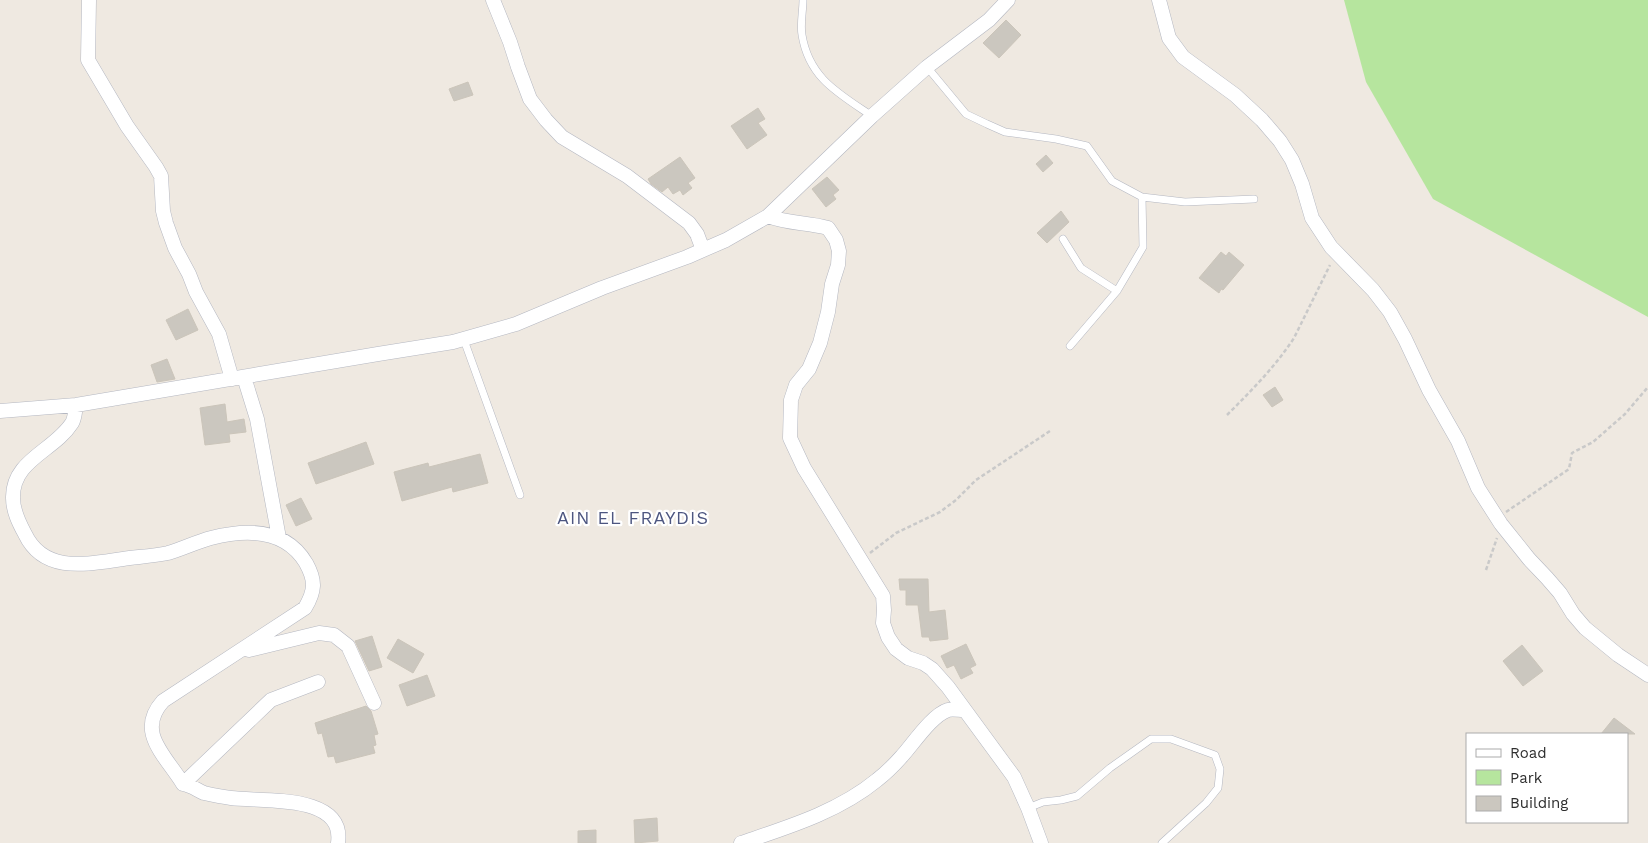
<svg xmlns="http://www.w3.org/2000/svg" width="1648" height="843" viewBox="0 0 1648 843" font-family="'Work Sans',sans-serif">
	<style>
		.green { fill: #b6e59e }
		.building { fill: #cbc7bf; stroke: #cbc5ba }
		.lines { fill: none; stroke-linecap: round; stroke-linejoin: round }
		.service-casing { stroke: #b4b7c1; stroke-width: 8 }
		.minor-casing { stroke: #b4b7c1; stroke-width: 15 }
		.path { stroke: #c9c9c9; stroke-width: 2.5; stroke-dasharray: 4 2.5; stroke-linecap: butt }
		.service { stroke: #fff; stroke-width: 7 }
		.minor { stroke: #fff; stroke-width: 14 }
		.labels { text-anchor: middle; stroke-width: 4.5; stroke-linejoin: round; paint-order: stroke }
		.quarter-label { font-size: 18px; letter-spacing: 1px; fill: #4d5680; stroke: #fff }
	</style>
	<rect width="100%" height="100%" fill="#efe9e1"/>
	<path class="green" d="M1344,0H1648V317L1433,199L1366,82Z"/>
	<path class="building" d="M1006,20L1021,35L999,58L983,43Z
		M468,82L473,95L454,101L449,89Z
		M758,108L765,119L758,123L767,135L747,149L731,126Z
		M1046,155L1053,163L1043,172L1036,164Z
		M680,157L695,178L688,183L692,188L683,195L680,190L673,194L668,187L662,192L651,184L648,179Z
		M827,177L839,190L833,195L836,199L826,207L812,189Z
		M1061,211L1069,222L1047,243L1037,233Z
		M1221,252L1226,256L1229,252L1244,265L1223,290L1221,289L1219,293L1199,278Z
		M188,309L198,330L176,340L166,320Z
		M167,359L175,379L157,382L151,365Z
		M1275,387L1283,400L1272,407L1263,395Z
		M225,404L227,422L244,419L246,432L229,434L230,442L205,445L200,408Z
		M366,442L374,464L316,484L308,463Z
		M480,454L488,483L453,492L452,487L402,501L394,472L428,463L429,467Z
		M301,498L312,519L296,526L286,505Z
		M899,579H928L929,612L945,610L948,639L930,641L929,637H922L918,605H906V590H900Z
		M372,636L382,667L369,671L355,641Z
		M398,639L424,654L413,673L387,658Z
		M966,644L976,665L970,668L973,673L961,679L954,665L947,668L941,656Z
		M1522,645L1543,671L1523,686L1503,661Z
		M427,675L435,696L407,706L399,685Z
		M366,706L371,711L378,734L374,735L376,745L373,746L375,753L336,763L334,756L328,757L322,733L318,734L315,723Z
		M1614,718L1635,734H1601Z
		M657,818L658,841L635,843L634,820Z
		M596,830V843H578V831Z"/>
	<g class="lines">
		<defs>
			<path id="service" d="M803,0C803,11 800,24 802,35C809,78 838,93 872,116
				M927,67L966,114L987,124L1005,132L1056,139L1087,146L1112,181L1142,197L1185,202L1254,199
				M1063,239L1081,268L1117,291L1143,247L1142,197
				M464,340L520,495
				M1070,346L1117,291
				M1028,808L1043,802L1061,800L1077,796L1110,768L1151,739H1171L1215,755L1220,769L1218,788L1206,803L1162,843"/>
			<path id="minor" d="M89,0L88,60L127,126L156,167L161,176L163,211L166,223L175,248L189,274L196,292L219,334L232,379
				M493,0L510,42L518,67L530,99L546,120L562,137L627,176L689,223L697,234L703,250
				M1159,0L1169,38L1183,57L1235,95L1262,120L1280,141L1292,160L1302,184L1312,218L1331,247L1373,290L1390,312L1405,339L1429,390L1458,441L1478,488L1501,524L1529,559L1547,578L1560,593L1573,614L1585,628L1618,655L1648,675
				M768,216C788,224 807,222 828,228L836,240L839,251L838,265L832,284L828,312L820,343L809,369L796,385L791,400L790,438L804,468L883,596L884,610L883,623L888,637L896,649L908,658L923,663L932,669L948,687L1014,777L1028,808L1041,843
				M244,377L257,419L279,538
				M76,405C75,411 75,418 72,423C54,451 12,460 13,498C13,511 19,523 25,534C44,574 87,564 123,559C137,557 153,556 168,553C182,549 196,542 211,538C246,529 285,528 306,563C316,581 315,591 305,608L163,701C135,732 166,756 183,784C191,785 197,790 204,793C213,795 223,797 231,798C262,802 345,793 338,843
				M0,411L76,405L378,354L453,342L516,324L602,288L687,257L726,240L768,216L872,116L927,67L989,20L1008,0
				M249,650L319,633L334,635L348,646L374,703
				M183,784L271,700L318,682
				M741,843C788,827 838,812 877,780C886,773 895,764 902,756C913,744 932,715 948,710C952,709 959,710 963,710"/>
		</defs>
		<use href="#service" class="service-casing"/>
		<use href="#minor" class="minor-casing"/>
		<path class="path" d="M1227,415C1251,391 1275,367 1294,338L1330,265
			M1506,512L1569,469L1572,453L1593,442L1625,414L1648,387
			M870,553L896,533L940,512L956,500L976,480L1050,431
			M1486,570L1497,538"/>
		<use href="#service" class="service"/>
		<use href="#minor" class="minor"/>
	</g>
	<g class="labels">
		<g class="quarter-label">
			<text x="633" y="524">AIN EL FRAYDIS</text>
		</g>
	</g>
	<rect x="1466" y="733" width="162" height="90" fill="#ffffff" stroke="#ababab"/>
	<rect x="1476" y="749" width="25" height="8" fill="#ffffff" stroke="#ababab"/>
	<text x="1510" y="758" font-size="15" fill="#2e2e2e">Road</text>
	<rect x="1476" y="770" width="25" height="15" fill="#b6e59e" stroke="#ababab"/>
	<text x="1510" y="783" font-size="15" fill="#2e2e2e">Park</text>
	<rect x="1476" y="796" width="25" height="15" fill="#cbc7bf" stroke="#ababab"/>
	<text x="1510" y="808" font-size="15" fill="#2e2e2e">Building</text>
</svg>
